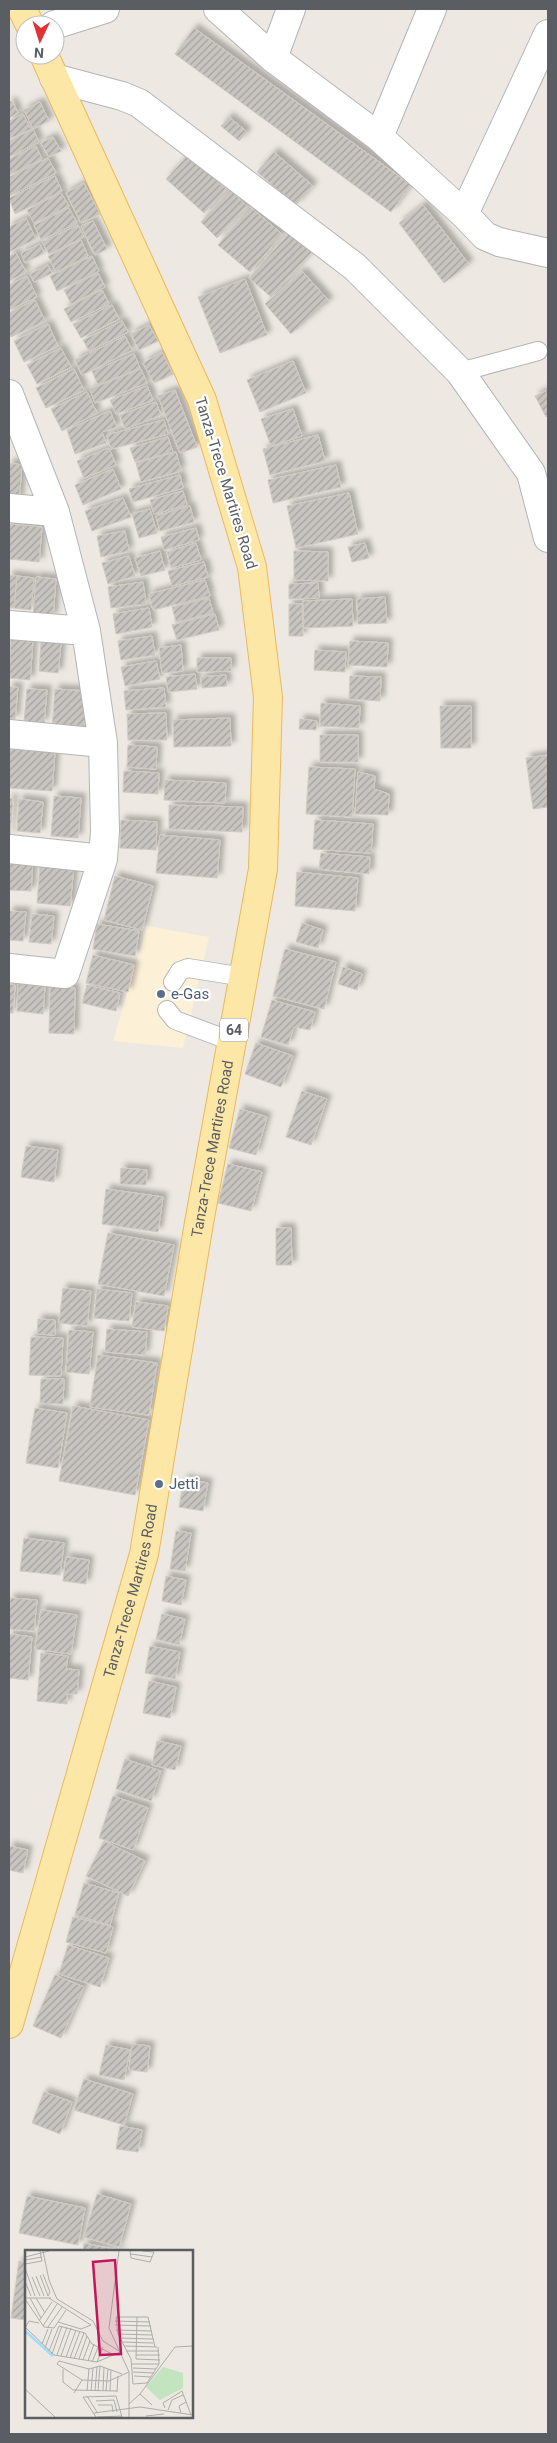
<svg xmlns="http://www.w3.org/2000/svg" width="557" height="2443" viewBox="0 0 557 2443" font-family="Roboto,sans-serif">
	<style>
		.commercial { fill: #fcf0d7 }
		.building { fill: url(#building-hatch); stroke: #d1cac0; filter: url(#shadow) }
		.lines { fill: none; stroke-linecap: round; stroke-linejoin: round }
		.service-casing { stroke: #b2b5b9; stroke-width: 20 }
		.minor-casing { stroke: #b2b5b9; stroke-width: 30 }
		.tertiary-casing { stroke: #b2b5b9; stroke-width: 30 }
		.primary-casing { stroke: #ecb75b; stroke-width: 30 }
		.service { stroke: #fff; stroke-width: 18 }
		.minor { stroke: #fff; stroke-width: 28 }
		.tertiary { stroke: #fff; stroke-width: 28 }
		.primary { stroke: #fce7a7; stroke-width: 28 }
		.service-dot { fill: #5c6f8a; stroke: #fff; stroke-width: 2 }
		.labels { text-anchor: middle; stroke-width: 4.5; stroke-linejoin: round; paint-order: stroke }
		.shield { fill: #fff; stroke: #8c8e91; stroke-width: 1 }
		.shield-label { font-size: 14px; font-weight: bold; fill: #5a5e62 }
		.street-label { font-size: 15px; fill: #5a5e62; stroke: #fff }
		.service-label { font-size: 15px; fill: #4e5e75; stroke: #fff; text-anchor: start }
		.inset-river { fill: none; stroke: #a2ddfc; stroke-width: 2.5 }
		.inset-road { fill: none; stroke: #aeadab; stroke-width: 1 }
		.view { fill: #c2185b; fill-opacity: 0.15; stroke: #c2185b; stroke-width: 2.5 }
		.inset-edge { fill: none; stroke: #5a5e62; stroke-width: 2.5 }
	</style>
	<defs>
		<pattern id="building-hatch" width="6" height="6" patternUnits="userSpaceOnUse" patternTransform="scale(1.25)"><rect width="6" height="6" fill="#c8c4bf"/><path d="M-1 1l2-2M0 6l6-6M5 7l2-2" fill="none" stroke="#a5a29f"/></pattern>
		<filter id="shadow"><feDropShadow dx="4.5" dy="-4.5" stdDeviation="2.5" flood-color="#0004"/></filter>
	</defs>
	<rect width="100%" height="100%" fill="#ede9e2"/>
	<path class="commercial" d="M147,926L209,937L183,1048L113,1041Z"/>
	<path class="building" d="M194,28L411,185L391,212L175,54Z
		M12,101L18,113L9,118V102Z
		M40,102L49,121L33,129L24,110Z
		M23,114L31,129L9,139V121Z
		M229,117L247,132L239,141L221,126Z
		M33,129L39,142L9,157V141Z
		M53,137L61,151L49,157L41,143Z
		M36,146L42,159L9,175V159Z
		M274,152L313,186L296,205L257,172Z
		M188,155L226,189L204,213L166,179Z
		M48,158L56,173L9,196V177Z
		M55,176L62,191L15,214L9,198Z
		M84,183L100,214L81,223L66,193Z
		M230,190L247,206L217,238L201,222Z
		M61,193L69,206L34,223L27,210Z
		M423,205L469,264L444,283L399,223Z
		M250,207L282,234L250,272L218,245Z
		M69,208L77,223L41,240L34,225Z
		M26,218L36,239L9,252V227Z
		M93,221L107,249L95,255L81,226Z
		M78,225L84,237L49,254L42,242Z
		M290,232L312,252L271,297L249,278Z
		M81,240L88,256L56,272L48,256Z
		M40,244L44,253L25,263L21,253Z
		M16,253L26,272L9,281V256Z
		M92,256L99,271L57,291L50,276Z
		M48,265L52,273L34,282L30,274Z
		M302,271L329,301L291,334L265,304Z
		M98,273L105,287L71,304L64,290Z
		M27,276L37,297L9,310V285Z
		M245,279L267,335L220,353L198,297Z
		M102,290L109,304L71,322L64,309Z
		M35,300L45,321L11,337L9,332V313Z
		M112,305L119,319L81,338L73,324Z
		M122,321L128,332L89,351L83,340Z
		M48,324L58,346L24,362L14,341Z
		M149,325L158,341L139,350L131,334Z
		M125,336L132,350L82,375L75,360Z
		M61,348L71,367L37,384L27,365Z
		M162,352L173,374L154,383L143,363Z
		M134,354L140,368L98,385L92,371Z
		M293,361L306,393L260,412L247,380Z
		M74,369L84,390L46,408L36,388Z
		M141,369L147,383L95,403L90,389Z
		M147,386L153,400L116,414L110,400Z
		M175,390L197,447L180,453L158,396Z
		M548,390V415L546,417L535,396Z
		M87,392L97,413L62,431L51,409Z
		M156,402L161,415L125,429L120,415Z
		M293,409L302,436L271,446L261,419Z
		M110,411L117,427L102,432L106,443L75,454L67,430Z
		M164,420L168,434L111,449L107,435Z
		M318,435L325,461L270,475L263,449Z
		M168,437L173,452L135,462L130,448Z
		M109,448L116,465L84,478L77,461Z
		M176,452L181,471L141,482L136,463Z
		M9,463L22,465L19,501H9Z
		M336,465L341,487L273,503L268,480Z
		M113,469L121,489L83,505L75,485Z
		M180,475L183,488L133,502L129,489Z
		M183,491L187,505L154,514L150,500Z
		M349,493L358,534L296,548L287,506Z
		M123,498L131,517L92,531L85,511Z
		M190,506L194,522L160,531L156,516Z
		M150,509L157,533L139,538L132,514Z
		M9,524L42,527L39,562L9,559Z
		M196,528L199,540L164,550L161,537Z
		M125,531L129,551L101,557L97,536Z
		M196,543L201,560L171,568L167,552Z
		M365,543L369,558L352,562L348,547Z
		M160,551L165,570L141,576L135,558Z
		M294,551L328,552V581L294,580Z
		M129,556L135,576L108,584L102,563Z
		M204,562L208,577L172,586L168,571Z
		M9,575L17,576L14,608H9Z
		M17,576L34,578L31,610L14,608Z
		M36,577L56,579L53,617L33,616Z
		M205,580L210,596L153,610L149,594Z
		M143,582L146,604L111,608L108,587Z
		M318,583L319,598L289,599V584Z
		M385,597L387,623L358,624L357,599Z
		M209,598L213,613L176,622L172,607Z
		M352,599L353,626L304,628L303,601Z
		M289,604H302L303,636H289Z
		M149,608L152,627L116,634L113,614Z
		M215,614L219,630L177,640L172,625Z
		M152,636L155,655L121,660L118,641Z
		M11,638L33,640L30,680L9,678Z
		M41,641L61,643L58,673L39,671Z
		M350,641L388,643L387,667L348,665Z
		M181,645L183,671L162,673L159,648Z
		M315,650L346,652L345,672L314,670Z
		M197,658H231V671L197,672Z
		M156,661L160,679L125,686L121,667Z
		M195,674L197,689L168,692L166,677Z
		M226,675L227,686L202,688L201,677Z
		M350,676L381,677L380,701L349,699Z
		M9,687H18L15,719H9Z
		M164,688L166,707L126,710L124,691Z
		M27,689L47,690L44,723L24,721Z
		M55,689L87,691L84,733L52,730Z
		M321,703L360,706L359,728L320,726Z
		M440,706H471V748H441Z
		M166,713L167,740H128L127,714Z
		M230,718L231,746L174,747L173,720Z
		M300,719L317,721L316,730L299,729Z
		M320,735H358V762H320Z
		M128,745L157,747L156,769L127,767Z
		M9,749L55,752L52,791L9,788Z
		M548,755V807L533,809L526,758Z
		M309,767L355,769L352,817L306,814Z
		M124,771L159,773L158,794L123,792Z
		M358,772L375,776L374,789L389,794L388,815L355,814Z
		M165,780L226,783L225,803L164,800Z
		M54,796L81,798L78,838L51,836Z
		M9,798L13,799L10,836H9Z
		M19,799L43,802L40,833L17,831Z
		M169,805L243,807L242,832L169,829Z
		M121,820L157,822L156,850L120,848Z
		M315,820L373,824L371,853L313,849Z
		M160,835L220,840L217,878L156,873Z
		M321,853L370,857L369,874L319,869Z
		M10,857L33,859L31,891L9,890Z
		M40,863L74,865L70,906L37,903Z
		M297,872L358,878L355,911L295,906Z
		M115,876L153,886L142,930L104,920Z
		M9,911L26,912L23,941L9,940Z
		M32,914L54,916L51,944L29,942Z
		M302,923L323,930L318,948L296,942Z
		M97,924L139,931L135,956L93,949Z
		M285,949L336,962L324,1009L273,996Z
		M93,955L134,965L128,992L86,983Z
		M343,967L362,974L357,990L338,984Z
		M9,984L15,985L13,1013H9Z
		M18,984L45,986L43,1014L17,1011Z
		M87,985L120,993L116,1011L82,1003Z
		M50,987L75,988L74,1034L49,1033Z
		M272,1000L315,1012L310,1030L294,1027L288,1045L261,1037Z
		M256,1043L293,1056L281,1087L245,1074Z
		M302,1091L327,1099L311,1145L286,1137Z
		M240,1109L267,1117L256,1155L229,1148Z
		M26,1146L58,1150L54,1182L21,1177Z
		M228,1164L262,1172L251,1211L218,1203Z
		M121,1168L147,1170L146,1185L120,1184Z
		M106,1189L163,1197L158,1232L102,1224Z
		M276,1228H291L292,1265H276Z
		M108,1233L174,1245L164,1296L98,1284Z
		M63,1288L91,1291L87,1326L59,1323Z
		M97,1289L132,1293L129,1321L94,1318Z
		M136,1302L168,1306L164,1331L132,1327Z
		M38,1319L55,1320V1335L37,1334Z
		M107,1329L147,1332L145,1355L105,1352Z
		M69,1330L93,1332L89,1374L66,1372Z
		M31,1337L63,1338L61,1376L29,1375Z
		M98,1355L157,1363L149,1415L90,1407Z
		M41,1379H64L63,1404L40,1403Z
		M73,1406L149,1420L135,1495L59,1481Z
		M35,1408L67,1413L58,1468L26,1463Z
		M184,1479L208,1483L203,1511L179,1507Z
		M176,1531L191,1533L185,1571L170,1569Z
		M24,1538L64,1543L60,1575L20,1571Z
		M66,1557L89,1560L86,1584L63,1581Z
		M166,1576L186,1580L181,1605L162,1601Z
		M10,1598L37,1600L34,1631L9,1629Z
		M41,1610L77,1615L71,1654L35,1649Z
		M162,1614L185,1619L179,1645L156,1639Z
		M9,1634L32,1637L28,1680L9,1678Z
		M150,1646L180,1652L175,1679L145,1673Z
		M41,1653L68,1656L66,1669L79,1670L77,1694H67V1704L37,1701Z
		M149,1681L176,1687L170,1718L143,1713Z
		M157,1741L181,1746L175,1770L152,1765Z
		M125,1759L161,1771L151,1801L116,1789Z
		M113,1796L148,1808L133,1850L99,1838Z
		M104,1841L145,1861L128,1896L86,1876Z
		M9,1846L28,1850L23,1873L9,1870Z
		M84,1883L119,1893L110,1925L75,1915Z
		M73,1917L113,1927L106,1953L66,1942Z
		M68,1945L109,1958L100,1987L59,1974Z
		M55,1975L84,1987L61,2038L33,2026Z
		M132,2044L150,2046L147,2072L129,2070Z
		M106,2045L130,2050L124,2080L99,2075Z
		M84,2079L133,2094L124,2125L74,2110Z
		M44,2092L72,2102L60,2134L32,2123Z
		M120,2126L142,2130L138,2152L116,2149Z
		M97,2194L131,2204L119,2247L84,2237Z
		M27,2196L85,2208L78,2245L19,2233Z
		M84,2243L121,2251V2252H83Z
		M19,2261L26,2262V2320L11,2318Z"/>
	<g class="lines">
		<defs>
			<path id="service" d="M460,372L538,351
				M173,982L180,971L188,968L244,977
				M167,1010L175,1020L231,1041"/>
			<path id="minor" d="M218,9L273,58L379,137L464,214L485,236L499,242L548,253
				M54,25L105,9
				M273,58L291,9
				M379,137L432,9
				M464,214L548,34
				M9,394L55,512L86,631L103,743L105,831L103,859L65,974L9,968
				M9,508L55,512
				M9,625L86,631
				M9,734L103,743
				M9,849L103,859"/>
			<path id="tertiary" d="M54,78L122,96L139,103L355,267L460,372L531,473L548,538"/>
			<g id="primary">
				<path d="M22,9L30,25"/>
				<path id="s1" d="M9,2024L144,1554L199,1223L263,869L268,697L252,567L202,400L44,55"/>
			</g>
		</defs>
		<use href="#service" class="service-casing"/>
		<use href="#minor" class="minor-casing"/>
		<use href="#tertiary" class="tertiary-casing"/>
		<use href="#primary" class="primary-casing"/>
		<use href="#service" class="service"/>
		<use href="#minor" class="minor"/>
		<use href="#tertiary" class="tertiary"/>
		<use href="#primary" class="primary"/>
	</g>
	<g class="service-dot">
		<circle cx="161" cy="994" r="5"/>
		<circle cx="159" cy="1484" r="5"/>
	</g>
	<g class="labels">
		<rect class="shield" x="220" y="1018.5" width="28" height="23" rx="4"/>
		<g class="shield-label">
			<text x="234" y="1035">64</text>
		</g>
		<g class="street-label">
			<text transform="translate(226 483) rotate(73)" y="5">Tanza-Trece Martires Road</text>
			<text dy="5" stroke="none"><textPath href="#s1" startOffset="900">Tanza-Trece Martires Road</textPath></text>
			<text dy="5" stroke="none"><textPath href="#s1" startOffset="450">Tanza-Trece Martires Road</textPath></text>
		</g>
		<g class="service-label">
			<text x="171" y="999">e-Gas</text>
			<text x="169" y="1489">Jetti</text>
		</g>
	</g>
	<g transform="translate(25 2250)">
		<rect width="168" height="168" fill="#ede9e2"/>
		<path d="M138,117L158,123V138L135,150L121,137Z" fill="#c2e4bf"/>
		<path class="inset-river" d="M0,81L28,106"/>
		<path class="inset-road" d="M18,1L24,30L32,49L68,71L78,91L94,101M94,1L84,78L104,122V167M105,1L106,8L125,12L129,2L117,1M106,4L127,7M0,7L24,1M0,10L17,7M0,14L17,11L15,1M0,18L10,46M18,24L25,42L23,46M15,25L23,46M11,26L19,46M7,27L15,46M0,31L6,46M0,48H26M5,48L16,68M11,48L20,63M24,48L66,75L56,79L33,72M0,49L19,77L29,78L41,60M14,71L27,52M90,71L125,72M90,75L126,76M18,76L32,54M0,77L29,105L72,112L95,102M23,77L37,57M0,78L4,71L14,73M91,80L127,81M93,84L127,85M95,88L128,89M97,92L128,93M17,94L23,79M99,96L132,97M130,97L123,67H91L93,84L106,109L108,134L122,133L134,114L133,97M20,98L27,79M24,101L34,76L60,83L67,94L89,105M101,101H134M27,104L37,76M32,105L42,77M111,105H135M36,106L46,78M41,107L51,80M45,108L55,81M49,109L59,83M54,109L62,86M111,109L112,67M111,109L135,110M58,110L65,91M63,111L69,94M67,112L74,95M72,112L78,97M107,114H134M108,118L131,119M38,119V132L48,140L92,141M108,122L129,123M97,124L75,116L64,119L34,111L32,114L57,130L84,131L104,122M109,126L126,127M0,139L30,167M62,141L64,119M66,141L68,118M70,141L72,117M73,141L75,116M78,141L79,117M81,141L83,119M85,141L86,120M92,142L93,126M49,143L57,130M115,144L127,155M62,146L72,162M71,151L89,150L92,162M104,154L115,144L150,97L168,96M73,155H87L88,162M140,158L138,153L157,141L166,165M143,160L147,150L158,145M69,163L115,157L168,165M156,163L154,156L161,152M121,166L139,164M71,167L58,147L91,146L97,167M72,167L97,166"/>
		<path class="view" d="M90,10L96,104L75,105L68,12Z"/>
		<rect width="168" height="168" class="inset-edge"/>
	</g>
	<rect width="557" height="2443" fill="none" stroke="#5a5e62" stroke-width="20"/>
	<g transform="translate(40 40) rotate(184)"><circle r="24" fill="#ffffff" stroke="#bdbfc0"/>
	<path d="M0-4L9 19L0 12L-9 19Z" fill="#e33133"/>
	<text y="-8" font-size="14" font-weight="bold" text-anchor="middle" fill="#5a5e62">N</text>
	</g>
</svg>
